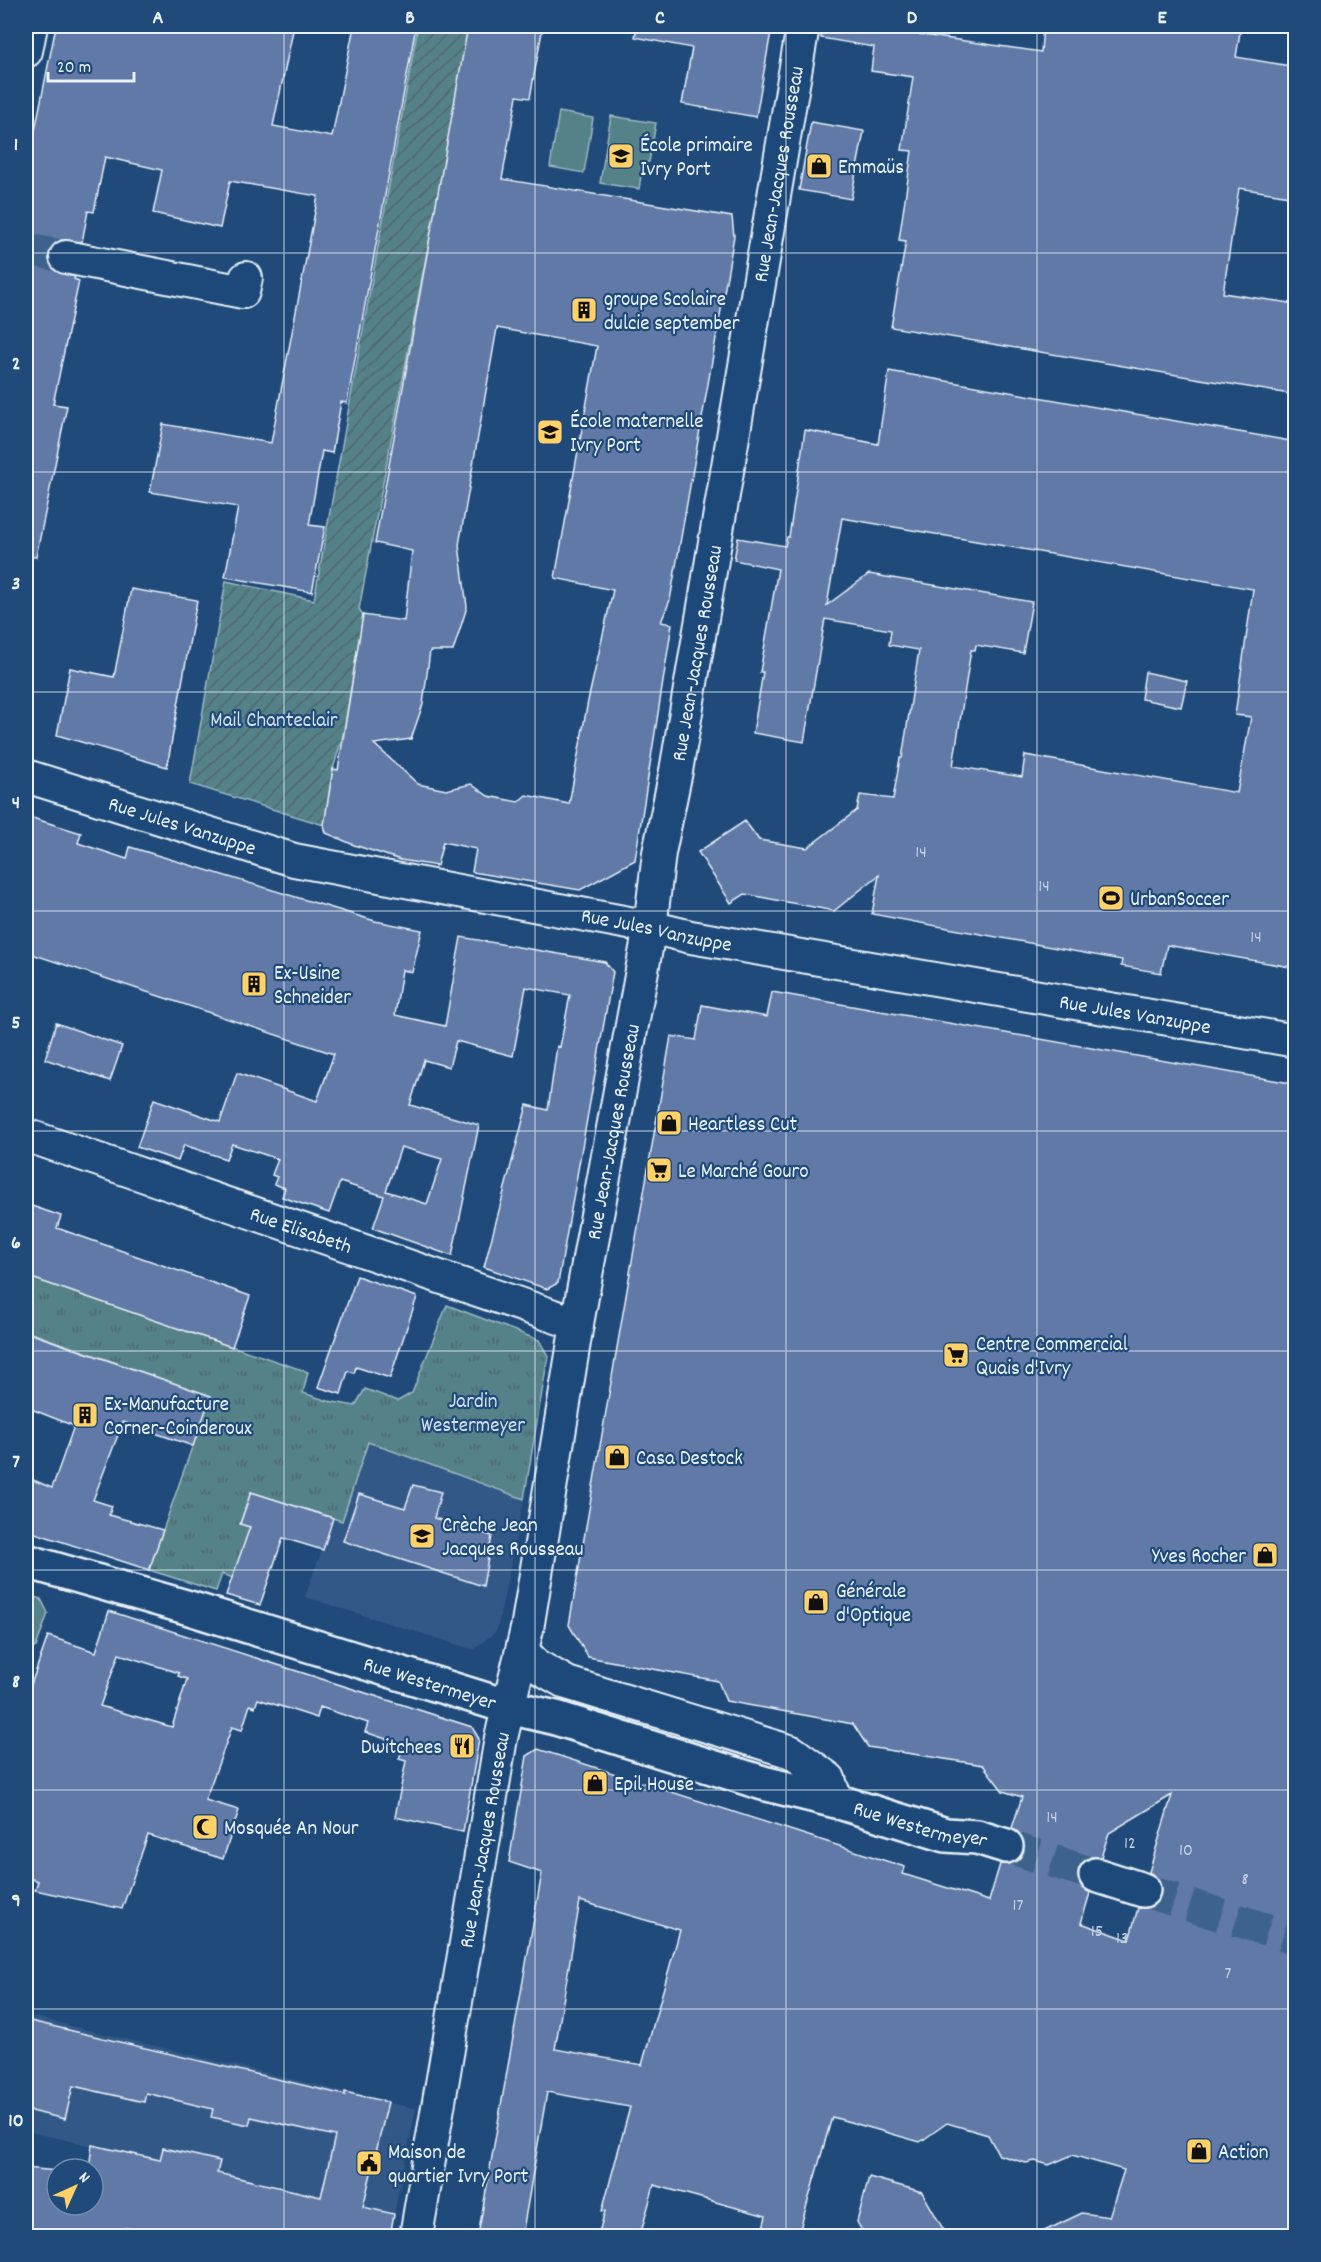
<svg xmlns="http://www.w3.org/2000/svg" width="1321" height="2262" viewBox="0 0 1321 2262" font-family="Dekko,sans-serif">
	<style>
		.built { fill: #335887 }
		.grass { fill: #548189; stroke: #9eb9c0; stroke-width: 1.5 }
		.park { fill: url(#park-tufts); stroke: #9eb9c0; stroke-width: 1.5 }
		.garden { fill: url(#garden-furrows); stroke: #9eb9c0; stroke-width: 1.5 }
		.building { fill: #6179a6; stroke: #e8f1f8; stroke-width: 1.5; fill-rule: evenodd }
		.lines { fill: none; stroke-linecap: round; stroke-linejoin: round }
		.street-tunnel { stroke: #3d638d; stroke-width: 32; stroke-dasharray: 32 16; stroke-linecap: butt }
		.secondary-tunnel { stroke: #3d638d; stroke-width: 33; stroke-dasharray: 33 16; stroke-linecap: butt }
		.street-casing { stroke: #e8f1f8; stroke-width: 36 }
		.secondary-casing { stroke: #e8f1f8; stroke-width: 38 }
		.street { stroke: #1f4a7a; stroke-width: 32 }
		.secondary { stroke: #1f4a7a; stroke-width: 33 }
		.grid { fill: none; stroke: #e8f1f8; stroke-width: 1.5; stroke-opacity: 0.55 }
		.labels { text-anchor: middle; stroke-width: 4.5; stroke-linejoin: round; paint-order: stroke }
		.number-label { font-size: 18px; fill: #c6d3e4 }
		.poi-label { font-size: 21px; fill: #e8f1f8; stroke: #1f4a7a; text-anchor: start }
		.street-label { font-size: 21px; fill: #e8f1f8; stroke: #1f4a7a }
		.park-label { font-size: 21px; fill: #d2e0e7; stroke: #1f4a7a }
		.neatline { fill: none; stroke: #e8f1f8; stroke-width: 2 }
		.grid-label { font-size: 20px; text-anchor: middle; font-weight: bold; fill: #e8f1f8 }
	</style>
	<defs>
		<pattern id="park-tufts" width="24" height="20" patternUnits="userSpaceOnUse" patternTransform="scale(1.5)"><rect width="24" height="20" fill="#548189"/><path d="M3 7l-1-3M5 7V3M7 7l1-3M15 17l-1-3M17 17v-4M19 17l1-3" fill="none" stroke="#4e676d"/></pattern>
		<pattern id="garden-furrows" width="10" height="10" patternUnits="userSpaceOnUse" patternTransform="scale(1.5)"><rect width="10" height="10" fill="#548189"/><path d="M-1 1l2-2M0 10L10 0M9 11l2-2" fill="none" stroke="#4e676d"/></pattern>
	</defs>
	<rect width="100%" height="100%" fill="#1f4a7a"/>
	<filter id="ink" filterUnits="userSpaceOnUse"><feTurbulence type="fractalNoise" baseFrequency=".0167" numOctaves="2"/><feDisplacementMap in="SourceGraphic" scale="12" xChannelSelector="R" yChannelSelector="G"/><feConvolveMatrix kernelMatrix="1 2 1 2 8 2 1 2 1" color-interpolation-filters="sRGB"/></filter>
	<g filter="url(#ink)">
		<path class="built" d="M368,1442L524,1499L497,1630L474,1650L305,1597L333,1518L342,1520Z
			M26,2015L416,2109L394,2214L26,2131Z"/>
		<path class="grass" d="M559,112L593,118L584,173L550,167Z
			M611,116L656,123L649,162H643L639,189L600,183Z
			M26,1594L41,1599L48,1613L36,1647L26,1653Z"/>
		<path class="park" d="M26,1276L308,1372L303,1393L328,1401L355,1406L365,1389L398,1401L412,1393L447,1305L539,1340L548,1356L524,1499L368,1442L342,1521L251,1492L240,1524L257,1529L233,1578L222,1574L216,1591L149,1570L210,1396L26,1331Z"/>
		<path class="garden" d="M418,26H470L359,609L363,615L343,735L333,769L324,825L190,784L226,581L314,600Z"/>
		<path class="building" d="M56,26H294L273,126L332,137L354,26H416L347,403L341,402L332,453L322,451L309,525L325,527L312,592L225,577L238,507L150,492L163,424L271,443L318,196L230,181L220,228L153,213L162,170L105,157L94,212L88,211L82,242L61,240L53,245L49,253V262L54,270L75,277L74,279L79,281L53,404L67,406L36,557L26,556V175Z
			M468,26H543L530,98L517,96L502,179L732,217L734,236L670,600L661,622L672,624L635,860L580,890L472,872L476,849L443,842L437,866L401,860L354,845L326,833L324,825L333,769L338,770L363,615L404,621L412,551L375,543ZM497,328L597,346L555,578L613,590L588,701L569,804L526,795L518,802L488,796L471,784L446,790L418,784L374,744L411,739L423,704L430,651H453L467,607L459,545Z
			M637,26H772L756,117L682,104L692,48L635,37Z
			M822,26H897L896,31L1041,52L1043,26H1241L1236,57L1296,67V197L1239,188L1223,293L1296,304V395L891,327L906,241L899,240L912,151L902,150L913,77L871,71L874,47L821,38Z
			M811,122L864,131L851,199L799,190Z
			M889,371L1296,442V968L1167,945L1161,973L1121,966L1122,960L872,914L879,875L834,911L745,894L731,903L698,852L745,821L759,840L807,848L857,810L860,795L893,799L900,758H902L919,650L889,645L891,630L825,619L804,742L753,733L763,672H760L778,569L734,560L738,538L785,546L787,537H789L805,430L878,444ZM842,518L1253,589L1235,715L1251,717L1237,793L1025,755L1022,777L953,766L971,650H975L976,645L1023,653L1032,602L869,574L827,605Z
			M131,589L197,600L167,767L57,735L70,668L114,677Z
			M1145,672L1187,681L1181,707L1141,699Z
			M26,816L81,833L78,843L127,859L130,847L375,921L422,930L412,972L402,970L395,1015L445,1026L461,937L605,962L613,972L558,1283L547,1289L484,1267L527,1105L548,1110L557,1046L560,1047L570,995L526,987L513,1056L456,1041L449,1067L424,1060L410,1105L479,1125L452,1256L373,1228L384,1196L340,1182L329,1213L282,1197L285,1188L274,1184L277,1177L272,1175L278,1159L232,1144L226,1159L184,1145L178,1161L137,1147L154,1099L220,1122L237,1073L317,1101L334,1054L26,952ZM401,1147L442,1159L427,1204L386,1191Z
			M772,992L1296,1084V2236H1034L1082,2213L1109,2217L1124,2170L1072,2155L1049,2165L1035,2161L1026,2163L999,2155L988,2135L947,2123L920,2142L832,2117L798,2236H761L766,2216L654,2185L640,2236H598L605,2211H602L630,2107L547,2092L522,2236H478L542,1873L509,1862L527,1756L538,1749L905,1867L903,1874L989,1901L1000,1864H1010L1018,1860L1024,1851V1841L1020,1834L1012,1828L1022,1797L1003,1791L983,1765L868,1747L853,1724L726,1701L718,1681L588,1657L569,1625L671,1036L696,1040L702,1005L767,1017ZM1172,1795L1149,1872L1156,1877L1161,1885V1895L1156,1903L1148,1908H1138L1129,1940L1081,1923L1090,1893L1083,1888L1078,1880V1870L1083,1862L1091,1857H1101L1109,1833ZM580,1901L680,1930L642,2065L555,2049Z
			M56,1023L122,1046L110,1081L45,1059Z
			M26,1204L61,1216L57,1228L250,1296L232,1347L26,1276Z
			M357,1276L417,1297L390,1378L356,1367L354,1373L348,1371L341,1394L318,1387Z
			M26,1332L211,1396L193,1446L123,1422L93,1500L112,1506L109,1515L163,1530L149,1570L26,1530V1477L52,1488L74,1426L26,1407Z
			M413,1485L441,1492L434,1518L492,1536L483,1586L343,1541L359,1494L405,1508Z
			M251,1492L333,1518L323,1550L283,1538L260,1605L226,1595L250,1527L240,1524Z
			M109,1611L472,1727L479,1739L463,1832L395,1817L406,1761L399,1759L404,1745L365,1732L368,1723L320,1707L317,1718L258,1699L255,1707L250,1705L242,1730L232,1727L205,1800L239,1810L223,1859L148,1835L122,1909L35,1890L38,1881L26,1877V1699L48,1636L96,1652ZM119,1654L179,1673L178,1676L187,1679L172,1727L100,1706Z
			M26,2020L345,2095V2092L388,2102L363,2207L394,2214L390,2236H202L125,2228L124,2236H26V2168L57,2171V2205H93V2169H89L92,2145L160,2160L163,2148L220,2161L217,2173L321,2197L335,2136L251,2117L249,2125L211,2117L213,2109L146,2093L144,2102L73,2086L65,2119L26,2110Z
			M869,2177L922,2192L947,2236H865L857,2222Z"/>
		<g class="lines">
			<path class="street-tunnel" d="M26,249L66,257"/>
			<path class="secondary-tunnel" d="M1006,1846L1096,1875
				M1143,1890L1296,1939"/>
			<defs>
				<g id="street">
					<path d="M26,51L31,26"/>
					<path d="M66,257L243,292L246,278"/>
					<path id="s1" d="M26,776L294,860L650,927L691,937L1296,1041"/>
					<path id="s2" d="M26,1135L577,1324"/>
					<path d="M523,1652L537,1666L567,1683L792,1752L829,1779L836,1801"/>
					<path id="s3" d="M416,2236L501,1738L527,1629L577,1324L650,927L659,853L676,771L803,26"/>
				</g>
				<g id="secondary">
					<path id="s4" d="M26,1561L186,1607L509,1707L556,1718L763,1783L836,1801L946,1835L977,1837L1006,1846"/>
					<path d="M1096,1875L1143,1890"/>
				</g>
			</defs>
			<use href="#street" class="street-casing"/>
			<use href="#secondary" class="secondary-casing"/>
			<use href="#street" class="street"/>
			<use href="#secondary" class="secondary"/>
		</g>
	</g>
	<path class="grid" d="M284,26V2236M535,26V2236M786,26V2236M1037,26V2236M26,253H1296M26,472H1296M26,692H1296M26,911H1296M26,1131H1296M26,1351H1296M26,1570H1296M26,1790H1296M26,2009H1296"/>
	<defs>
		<symbol id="school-square" viewBox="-11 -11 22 22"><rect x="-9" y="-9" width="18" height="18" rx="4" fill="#ffd166" stroke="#1f4a7a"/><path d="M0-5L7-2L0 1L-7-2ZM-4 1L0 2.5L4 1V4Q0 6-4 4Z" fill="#111"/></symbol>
		<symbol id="shop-square" viewBox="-11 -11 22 22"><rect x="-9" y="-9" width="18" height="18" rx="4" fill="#ffd166" stroke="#1f4a7a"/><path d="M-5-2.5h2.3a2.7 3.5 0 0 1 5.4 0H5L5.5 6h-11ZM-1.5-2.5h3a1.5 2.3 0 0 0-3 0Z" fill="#111"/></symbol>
		<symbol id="building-square" viewBox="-11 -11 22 22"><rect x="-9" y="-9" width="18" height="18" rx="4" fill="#ffd166" stroke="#1f4a7a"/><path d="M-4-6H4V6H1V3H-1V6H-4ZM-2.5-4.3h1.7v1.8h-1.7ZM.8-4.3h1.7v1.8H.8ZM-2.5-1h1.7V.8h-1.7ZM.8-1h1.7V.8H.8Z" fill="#111"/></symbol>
		<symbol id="stadium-square" viewBox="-11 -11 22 22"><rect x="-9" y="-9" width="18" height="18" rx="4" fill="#ffd166" stroke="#1f4a7a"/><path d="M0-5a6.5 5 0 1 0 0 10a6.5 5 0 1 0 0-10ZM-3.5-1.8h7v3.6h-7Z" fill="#111"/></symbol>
		<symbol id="supermarket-square" viewBox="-11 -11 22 22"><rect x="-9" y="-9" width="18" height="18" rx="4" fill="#ffd166" stroke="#1f4a7a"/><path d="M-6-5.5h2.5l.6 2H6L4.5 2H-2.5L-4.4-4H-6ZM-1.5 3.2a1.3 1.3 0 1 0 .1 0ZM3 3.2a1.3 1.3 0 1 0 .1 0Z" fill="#111"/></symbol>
		<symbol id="restaurant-square" viewBox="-11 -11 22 22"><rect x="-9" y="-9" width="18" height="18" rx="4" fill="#ffd166" stroke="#1f4a7a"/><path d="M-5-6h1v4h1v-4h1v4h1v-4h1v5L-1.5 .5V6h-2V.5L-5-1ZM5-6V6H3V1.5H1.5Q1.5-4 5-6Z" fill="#111"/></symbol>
		<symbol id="mosque-square" viewBox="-11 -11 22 22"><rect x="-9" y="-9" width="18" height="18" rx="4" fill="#ffd166" stroke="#1f4a7a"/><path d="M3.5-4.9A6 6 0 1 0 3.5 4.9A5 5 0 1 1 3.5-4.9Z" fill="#111"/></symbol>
		<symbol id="civic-square" viewBox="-11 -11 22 22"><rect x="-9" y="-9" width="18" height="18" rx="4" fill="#ffd166" stroke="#1f4a7a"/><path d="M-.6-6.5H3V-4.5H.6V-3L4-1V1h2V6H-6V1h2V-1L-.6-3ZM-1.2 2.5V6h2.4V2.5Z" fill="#111"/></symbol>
	</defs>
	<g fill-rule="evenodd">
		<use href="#school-square" x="606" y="141" width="30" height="30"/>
		<use href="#shop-square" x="804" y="151" width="30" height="30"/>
		<use href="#building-square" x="569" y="295" width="30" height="30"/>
		<use href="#school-square" x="535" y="417" width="30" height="30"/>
		<use href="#stadium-square" x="1096" y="883" width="30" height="30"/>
		<use href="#building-square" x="239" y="969" width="30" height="30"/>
		<use href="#shop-square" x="654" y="1108" width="30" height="30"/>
		<use href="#supermarket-square" x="644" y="1155" width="30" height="30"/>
		<use href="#supermarket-square" x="941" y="1340" width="30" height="30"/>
		<use href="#building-square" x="70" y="1400" width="30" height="30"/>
		<use href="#shop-square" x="602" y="1442" width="30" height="30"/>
		<use href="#school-square" x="407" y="1521" width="30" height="30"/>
		<use href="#shop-square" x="1250" y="1540" width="30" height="30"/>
		<use href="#shop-square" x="801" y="1587" width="30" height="30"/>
		<use href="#restaurant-square" x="447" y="1731" width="30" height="30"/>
		<use href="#shop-square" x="580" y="1768" width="30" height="30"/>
		<use href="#mosque-square" x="190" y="1812" width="30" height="30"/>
		<use href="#shop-square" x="1184" y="2136" width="30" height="30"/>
		<use href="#civic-square" x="354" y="2148" width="30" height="30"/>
	</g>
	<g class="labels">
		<g class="number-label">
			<text x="921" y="857">14</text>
			<text x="1044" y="891">14</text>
			<text x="1256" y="942">14</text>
			<text x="1052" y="1822">14</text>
			<text x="1130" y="1848">12</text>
			<text x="1186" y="1855">10</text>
			<text x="1245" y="1884">8</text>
			<text x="1018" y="1910">17</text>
			<text x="1097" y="1936">15</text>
			<text x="1122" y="1943">13</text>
			<text x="1228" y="1978">7</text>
		</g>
		<g class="poi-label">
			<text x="640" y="151">École primaire<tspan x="640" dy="24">Ivry Port</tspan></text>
			<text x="838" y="173">Emmaüs</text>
			<text x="604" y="305">groupe Scolaire<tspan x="604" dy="24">dulcie september</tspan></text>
			<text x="570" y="427">École maternelle<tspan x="570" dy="24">Ivry Port</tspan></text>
			<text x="1130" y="905">UrbanSoccer</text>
			<text x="274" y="979">Ex-Usine<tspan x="274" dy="24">Schneider</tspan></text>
			<text x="688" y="1130">Heartless Cut</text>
			<text x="678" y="1177">Le Marché Gouro</text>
			<text x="976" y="1350">Centre Commercial<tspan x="976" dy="24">Quais d'Ivry</tspan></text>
			<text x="104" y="1410">Ex-Manufacture<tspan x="104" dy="24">Corner-Coinderoux</tspan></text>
			<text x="636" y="1464">Casa Destock</text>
			<text x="442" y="1531">Crèche Jean<tspan x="442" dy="24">Jacques Rousseau</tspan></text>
			<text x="1246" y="1562" text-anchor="end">Yves Rocher</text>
			<text x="836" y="1597">Générale<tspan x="836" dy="24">d'Optique</tspan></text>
			<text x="442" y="1753" text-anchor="end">Dwitchees</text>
			<text x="614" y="1790">Epil House</text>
			<text x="224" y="1834">Mosquée An Nour</text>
			<text x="388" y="2158">Maison de<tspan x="388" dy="24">quartier Ivry Port</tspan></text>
			<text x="1218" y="2158">Action</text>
		</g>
		<g class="street-label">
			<text dy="7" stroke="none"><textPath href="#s3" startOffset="2094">Rue Jean-Jacques Rousseau</textPath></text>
			<text dy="7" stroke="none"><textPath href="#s3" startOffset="1608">Rue Jean-Jacques Rousseau</textPath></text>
			<text dy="7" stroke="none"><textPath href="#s1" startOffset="164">Rue Jules Vanzuppe</textPath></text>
			<text dy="7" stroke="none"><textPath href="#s1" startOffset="650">Rue Jules Vanzuppe</textPath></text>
			<text dy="7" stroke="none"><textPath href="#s1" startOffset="1136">Rue Jules Vanzuppe</textPath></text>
			<text dy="7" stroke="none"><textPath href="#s3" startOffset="1122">Rue Jean-Jacques Rousseau</textPath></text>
			<text dy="7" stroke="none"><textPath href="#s2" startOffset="291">Rue Elisabeth</textPath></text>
			<text dy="7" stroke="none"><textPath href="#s4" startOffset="422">Rue Westermeyer</textPath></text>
			<text dy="7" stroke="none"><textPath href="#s4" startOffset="933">Rue Westermeyer</textPath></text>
			<text dy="7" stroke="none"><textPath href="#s3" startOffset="402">Rue Jean-Jacques Rousseau</textPath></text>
		</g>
		<g class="park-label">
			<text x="274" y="726">Mail Chanteclair</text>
			<text x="473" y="1407">Jardin<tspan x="473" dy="24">Westermeyer</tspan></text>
		</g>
	</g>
	<rect width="1321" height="2262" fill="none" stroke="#1f4a7a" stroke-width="66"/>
	<g transform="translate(75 2187) rotate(45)"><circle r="28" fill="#1f4a7a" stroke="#6f8dac" stroke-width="1.5"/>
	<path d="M0-4.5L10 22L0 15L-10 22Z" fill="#ffd166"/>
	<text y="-9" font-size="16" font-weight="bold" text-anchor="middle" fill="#e8f1f8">N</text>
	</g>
	<path d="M48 72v9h86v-9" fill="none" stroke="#e8f1f8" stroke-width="3"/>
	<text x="57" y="72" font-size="18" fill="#e8f1f8" stroke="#1f4a7a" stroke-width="4.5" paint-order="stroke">20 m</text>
	<rect x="33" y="33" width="1255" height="2196" class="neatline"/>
	<g class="grid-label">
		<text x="158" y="23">A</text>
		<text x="410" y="23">B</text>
		<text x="660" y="23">C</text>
		<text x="912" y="23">D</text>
		<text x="1162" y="23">E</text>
		<text x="16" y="150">1</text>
		<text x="16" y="369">2</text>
		<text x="16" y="589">3</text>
		<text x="16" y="808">4</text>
		<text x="16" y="1028">5</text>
		<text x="16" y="1248">6</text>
		<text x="16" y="1467">7</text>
		<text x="16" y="1687">8</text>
		<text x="16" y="1906">9</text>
		<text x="16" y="2126">10</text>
	</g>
</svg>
